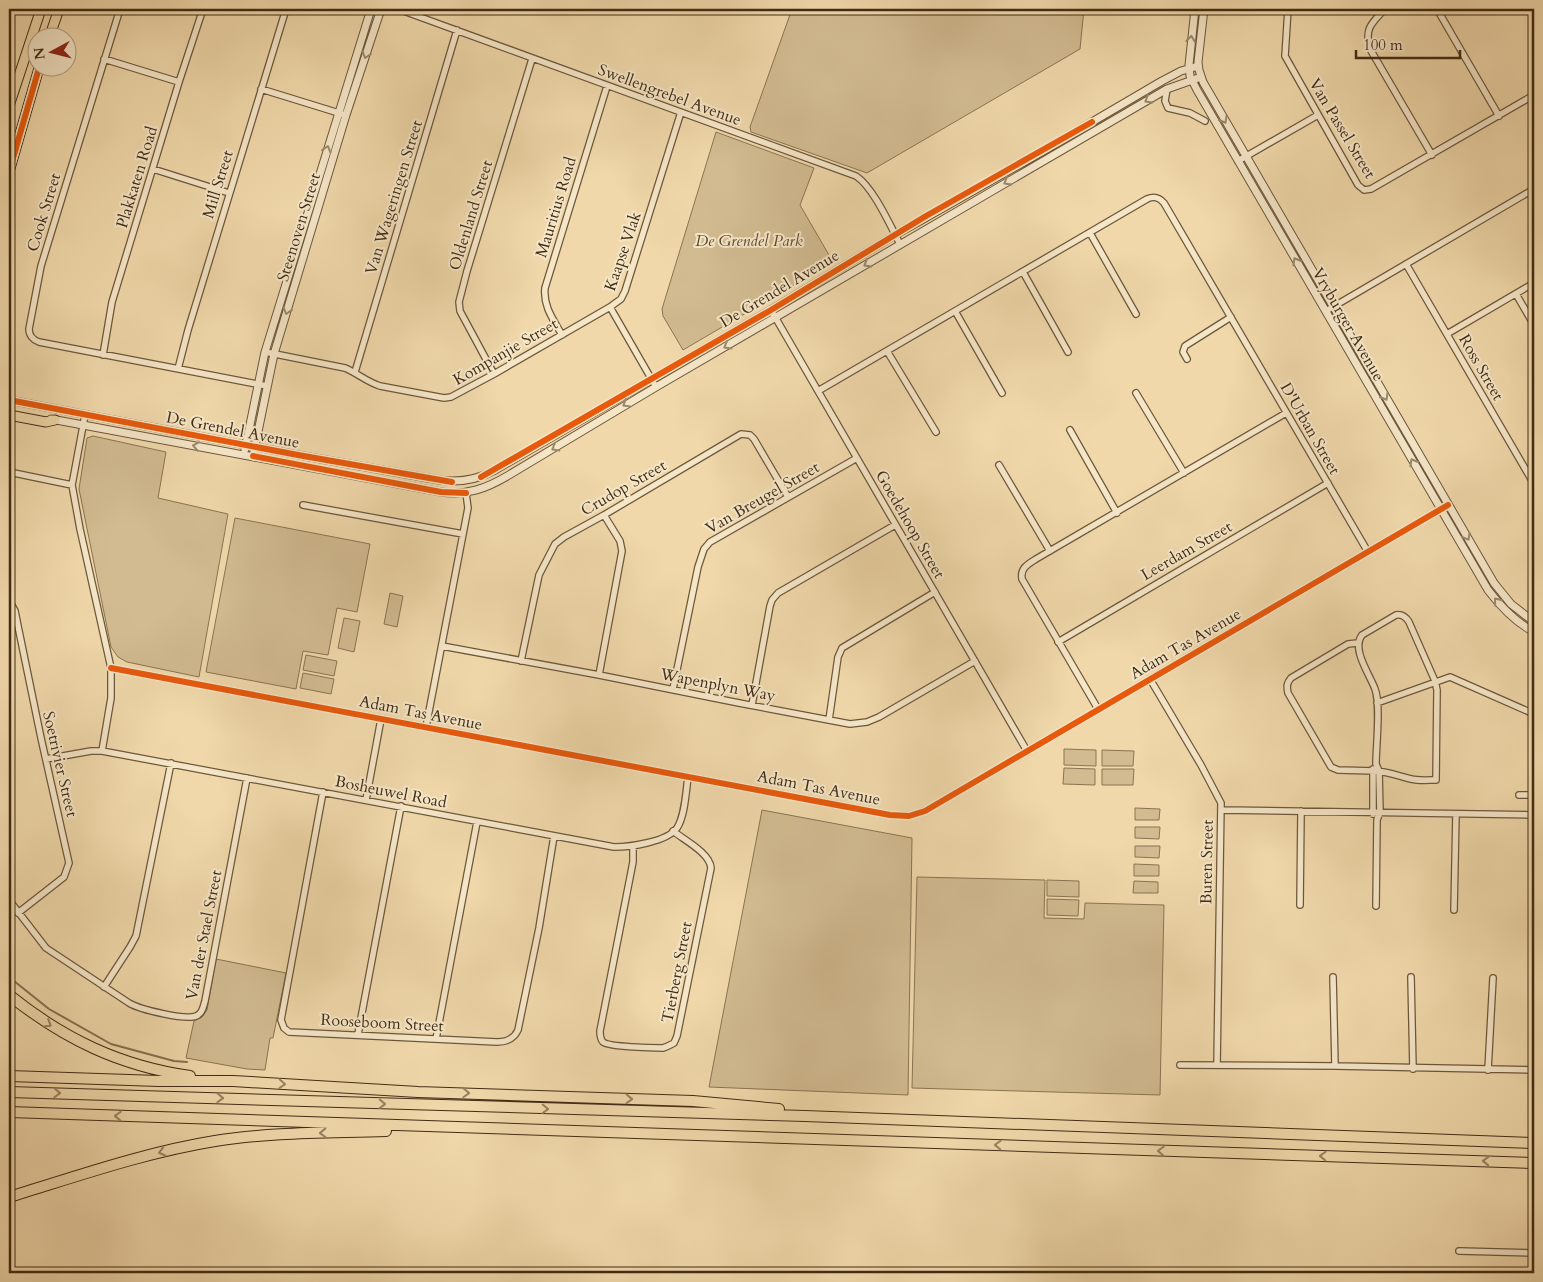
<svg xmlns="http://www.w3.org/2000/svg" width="1543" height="1282" viewBox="0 0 1543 1282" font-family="Cardo,serif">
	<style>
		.green { fill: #d2bb91; stroke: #8a7453 }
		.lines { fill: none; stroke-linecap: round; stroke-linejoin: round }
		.stream { stroke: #867050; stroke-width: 2 }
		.minor-casing { stroke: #6d573a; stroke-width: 8 }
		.tertiary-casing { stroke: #6d573a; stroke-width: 9 }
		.primary-casing { stroke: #412c15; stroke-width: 11 }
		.motorway-casing { stroke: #412c15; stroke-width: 12 }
		.minor { stroke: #f5e6c8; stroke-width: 5.5 }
		.tertiary { stroke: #f5e6c8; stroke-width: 7 }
		.primary { stroke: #f0d8aa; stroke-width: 9 }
		.motorway { stroke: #f0d8aa; stroke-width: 10 }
		.rail-casing { stroke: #412c15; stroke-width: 4 }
		.rail { stroke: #f5e6c8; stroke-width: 2; stroke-dasharray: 5.5; stroke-linecap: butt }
		.cycleway-casing { stroke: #f5e6c8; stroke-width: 9 }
		.cycleway { stroke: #e8590c; stroke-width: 6 }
		.oneway { stroke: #9b896e }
		.oneway2 { stroke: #988260 }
		.labels { text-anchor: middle; stroke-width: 4; stroke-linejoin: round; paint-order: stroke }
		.street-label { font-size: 16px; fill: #412c15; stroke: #f5e6c8 }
		.park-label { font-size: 16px; font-style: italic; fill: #5e492e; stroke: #f5e6c8 }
	</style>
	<rect width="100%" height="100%" fill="#f0d8aa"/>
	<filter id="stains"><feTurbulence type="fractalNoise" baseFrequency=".004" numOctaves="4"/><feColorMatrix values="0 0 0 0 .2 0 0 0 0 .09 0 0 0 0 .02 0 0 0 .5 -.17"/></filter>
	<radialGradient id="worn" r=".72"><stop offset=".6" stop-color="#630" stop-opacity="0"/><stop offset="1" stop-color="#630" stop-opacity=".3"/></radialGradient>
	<path class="green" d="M792,9H1084L1080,49L867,173L751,132L750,127Z
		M716,132L814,168L800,205L833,262L683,350L663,316L662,309Z
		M93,436L166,452L158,498L228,514L199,677L127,662L118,657L111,647L79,489L87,438Z
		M235,518L370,544L357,612L337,608L328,655L303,651L296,689L206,672Z
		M390,593L403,596L397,627L384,624Z
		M344,618L360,621L354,652L338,648Z
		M306,655L337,661L334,676L303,670Z
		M303,673L334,679L331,694L300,688Z
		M1064,749L1096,750V766L1064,765Z
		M1102,750L1134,751L1133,766H1102Z
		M1064,768L1095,769V785L1063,784Z
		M1102,769H1134L1133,785H1102Z
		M1135,808L1160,809L1159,820H1135Z
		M762,810L912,838L908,1095L709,1087Z
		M1135,827H1160L1159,839L1135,838Z
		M1135,846H1160L1159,858L1135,857Z
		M1134,864L1159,865V876H1134Z
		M917,877L1045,880L1044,918L1084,919L1085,903L1164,905L1160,1095L912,1088Z
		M1047,880L1079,881V897L1047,896Z
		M1134,881L1158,882V893H1133Z
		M1047,899L1079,900L1078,916L1047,915Z
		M216,959L286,973L273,1038H270L265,1070L247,1069L186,1058L194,1021L202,1017L207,1010Z"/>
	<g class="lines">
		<path class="stream" d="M9,977L49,1009L111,1044L174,1061L187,1062"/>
		<defs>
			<path id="minor" d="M120,9L41,266L29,329C29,335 33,340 39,342L267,386
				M398,9L856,176C873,187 890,225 900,244
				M1288,9L1285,56L1358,185L1364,190L1371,189L1534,95
				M1385,9C1372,23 1364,28 1370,49L1432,155
				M1437,9L1499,116
				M104,59L179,82
				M261,89L342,114
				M1167,89L1165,101L1168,108L1190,113L1205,121
				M1238,161L1318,115
				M153,169L229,193
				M1090,233L1136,314
				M1406,264L1534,484
				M1023,272L1068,352
				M1516,294L1534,325
				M771,310L1027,751
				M955,311L1002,393
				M1326,311L1534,189
				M1447,334L1534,283
				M562,335C553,319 543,306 545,288L607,86
				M887,351L936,432
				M265,352L345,368C357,373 367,382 380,386L444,398L451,397L494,374L610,307
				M103,355L112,302L179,82L203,9
				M1187,359L1183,352L1185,346L1231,317
				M178,369L188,330L286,9
				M355,372L457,30
				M494,374L460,311L459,302L467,271L532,59
				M656,387L610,307L621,299L625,291L681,112
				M818,391L1147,199C1154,196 1159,197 1164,203L1368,552
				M1136,393L1184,473
				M85,415L72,485L80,529L111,668V698L102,751
				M1070,430L1117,513
				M999,465L1050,551
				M9,472L72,485
				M303,505L463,534
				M9,600L15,611L18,626L41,738L69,863L64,877L18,913
				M1058,642L1328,483
				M1358,643L1348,644L1291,678C1286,684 1287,687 1288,693L1331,767L1338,770L1375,771C1390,772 1398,776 1411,779C1419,781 1428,780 1436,780L1437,690L1435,681L1409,622C1406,617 1402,614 1396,615L1362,635C1351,649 1370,675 1375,689C1381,705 1376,746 1376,764L1379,771L1380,812L1377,820L1376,906
				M442,646L599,675L739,703L850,724L867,722L879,717L975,661
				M521,661L539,575L555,544L564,537L604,515L741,434L750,435L754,439L788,497
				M111,668L890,815L909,816L925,811L1448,505
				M599,675L622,551L620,541L604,515
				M1150,679L1201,765L1221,803L1217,1065
				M673,689L698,567L704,549L710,542L857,458
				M1377,703L1450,677L1534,714
				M752,705L770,606L772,600L778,593L895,525
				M1098,709L1022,579C1020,568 1028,564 1036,559L1286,413
				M829,720L838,657L842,648L935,592
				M426,727L468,508L466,493
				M46,759L91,751H102L614,847C630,847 667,842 677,828C685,816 686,791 688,777
				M1373,769V814
				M323,792L281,1020L284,1028L289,1032L497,1042C507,1042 514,1039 518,1030L539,928L554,836
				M1519,795H1534
				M366,800L381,719
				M1221,810L1534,815
				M633,846V862L600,1031C600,1034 600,1039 603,1042C609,1047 653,1048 663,1048C667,1047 670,1045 674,1043L677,1036L711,868C710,853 684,840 673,831
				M9,900L46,948L129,1003C139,1009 189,1022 198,1015C203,1012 203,1007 205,1001L247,778
				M1300,905L1301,811
				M1454,910L1456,814
				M1533,910L1534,815
				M1333,977L1335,1066
				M1411,977L1413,1069
				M104,987L130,947L136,936L171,763
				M358,1034L401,806
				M436,1039L477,822
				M1180,1065L1335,1066L1534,1070
				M1488,1070L1493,978
				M1459,1251L1534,1253"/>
			<path id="tertiary" d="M1195,9L1189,65L1190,76L1197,90L1488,590C1501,607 1515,622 1534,632
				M1204,9L1198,62L1199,70L1203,82L1494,583L1511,604L1534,622
				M9,400L298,455L439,480C460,483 477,480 495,470L771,310L895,235L1029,159L1162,81L1181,71L1198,66
				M51,419L441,492C467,496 487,488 509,475L656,387L1167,89L1201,77
				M245,449L265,352L371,9
				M254,451L274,354L346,115L381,9"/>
			<path id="primary" d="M49,38L59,9
				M9,106L41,9
				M9,172L39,68
				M9,415L46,422L55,420"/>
			<path id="motorway" d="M9,995C64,1039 120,1066 190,1076
				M9,1076L159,1081H233L418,1092L693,1101L779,1109
				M9,1092L805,1116L1534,1143
				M9,1112L1534,1163
				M9,1197C75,1177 146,1152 215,1141C271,1132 329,1133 386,1131"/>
		</defs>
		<use href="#minor" class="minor-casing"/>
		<use href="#tertiary" class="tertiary-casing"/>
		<use href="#primary" class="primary-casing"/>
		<use href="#motorway" class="motorway-casing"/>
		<use href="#minor" class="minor"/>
		<use href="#tertiary" class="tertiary"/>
		<use href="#primary" class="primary"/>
		<use href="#motorway" class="motorway"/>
		<defs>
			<path id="rail" d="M323,1273H376"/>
		</defs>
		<use href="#rail" class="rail-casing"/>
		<use href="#rail" class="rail"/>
		<defs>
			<path id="cycleway" d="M9,172L39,68
				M9,400L298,455L452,482
				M253,456L441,492L466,493
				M481,477L771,310L926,216L1092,122
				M111,668L890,815L909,816L925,811L1448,505"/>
		</defs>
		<use href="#cycleway" class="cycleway-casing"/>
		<use href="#cycleway" class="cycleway"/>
	</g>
	<defs><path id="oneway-chevron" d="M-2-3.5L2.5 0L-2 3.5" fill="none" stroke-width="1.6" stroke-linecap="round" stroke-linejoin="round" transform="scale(1.25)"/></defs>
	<g class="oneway">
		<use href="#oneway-chevron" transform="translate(1191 39) rotate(-83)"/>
		<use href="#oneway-chevron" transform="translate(366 55) rotate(108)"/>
		<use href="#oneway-chevron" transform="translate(1148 100) rotate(150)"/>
		<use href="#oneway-chevron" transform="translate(1224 120) rotate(60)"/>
		<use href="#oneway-chevron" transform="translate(327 149) rotate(-73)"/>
		<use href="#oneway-chevron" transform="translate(1007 182) rotate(150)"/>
		<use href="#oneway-chevron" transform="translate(1296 261) rotate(-120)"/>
		<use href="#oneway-chevron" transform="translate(867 264) rotate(150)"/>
		<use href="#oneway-chevron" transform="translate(287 311) rotate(107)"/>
		<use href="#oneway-chevron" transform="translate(727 346) rotate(150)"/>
		<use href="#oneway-chevron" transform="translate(1385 397) rotate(60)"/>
		<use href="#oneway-chevron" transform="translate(626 404) rotate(149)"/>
		<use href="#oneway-chevron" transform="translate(196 446) rotate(-169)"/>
		<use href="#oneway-chevron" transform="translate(555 448) rotate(149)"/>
		<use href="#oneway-chevron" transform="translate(1413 462) rotate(-120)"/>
		<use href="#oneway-chevron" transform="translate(1467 537) rotate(60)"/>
		<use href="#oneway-chevron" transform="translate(1497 601) rotate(-129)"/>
	</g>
	<g class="oneway2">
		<use href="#oneway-chevron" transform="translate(48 1024) rotate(32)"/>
		<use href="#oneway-chevron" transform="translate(282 1084) rotate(3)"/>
		<use href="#oneway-chevron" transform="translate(57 1093) rotate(2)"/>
		<use href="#oneway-chevron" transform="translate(466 1093) rotate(2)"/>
		<use href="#oneway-chevron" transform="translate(220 1098) rotate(2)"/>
		<use href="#oneway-chevron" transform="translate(629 1099) rotate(2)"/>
		<use href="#oneway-chevron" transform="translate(382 1104) rotate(2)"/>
		<use href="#oneway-chevron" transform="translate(545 1109) rotate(2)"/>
		<use href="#oneway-chevron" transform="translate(118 1116) rotate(-178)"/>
		<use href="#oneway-chevron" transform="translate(323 1133) rotate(178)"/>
		<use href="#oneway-chevron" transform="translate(998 1145) rotate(-178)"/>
		<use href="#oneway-chevron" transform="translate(1161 1151) rotate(-178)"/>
		<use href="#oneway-chevron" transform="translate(162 1152) rotate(166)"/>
		<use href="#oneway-chevron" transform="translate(1323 1156) rotate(-178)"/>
		<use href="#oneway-chevron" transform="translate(1486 1161) rotate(-178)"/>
	</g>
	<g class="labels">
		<g class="street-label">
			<text transform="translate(670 94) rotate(20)" y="6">Swellengrebel Avenue</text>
			<text transform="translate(1343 128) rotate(59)" y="6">Van Passel Street</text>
			<text transform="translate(136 177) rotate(-73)" y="6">Plakkaten Road</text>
			<text transform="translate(217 184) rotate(-73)" y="6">Mill Street</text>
			<text transform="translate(393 197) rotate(-73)" y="6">Van Wageringen Street</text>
			<text transform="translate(555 207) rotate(-73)" y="6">Mauritius Road</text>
			<text transform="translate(43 212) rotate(-73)" y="6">Cook Street</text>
			<text transform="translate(470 215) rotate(-73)" y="6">Oldenland Street</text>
			<text transform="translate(298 227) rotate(-73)" y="6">Steenoven Street</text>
			<text transform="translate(622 251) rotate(-71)" y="6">Kaapse Vlak</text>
			<text transform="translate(779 288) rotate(-31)" y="6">De Grendel Avenue</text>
			<text transform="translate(1349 324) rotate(60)" y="6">Vryburger Avenue</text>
			<text transform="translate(505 351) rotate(-30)" y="6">Kompanjie Street</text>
			<text transform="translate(1482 367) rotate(60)" y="6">Ross Street</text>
			<text transform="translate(1311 428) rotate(60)" y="6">D'Urban Street</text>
			<text transform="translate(233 429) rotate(11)" y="6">De Grendel Avenue</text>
			<text transform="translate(623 487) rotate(-30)" y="6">Crudop Street</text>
			<text transform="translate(762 497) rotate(-30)" y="6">Van Breugel Street</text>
			<text transform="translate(911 524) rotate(60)" y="6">Goedehoop Street</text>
			<text transform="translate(1186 550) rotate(-30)" y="6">Leerdam Street</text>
			<text transform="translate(1185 643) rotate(-30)" y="6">Adam Tas Avenue</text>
			<text transform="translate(718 684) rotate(11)" y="6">Wapenplyn Way</text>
			<text transform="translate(421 712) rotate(11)" y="6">Adam Tas Avenue</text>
			<text transform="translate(61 764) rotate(77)" y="6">Soetrivier Street</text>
			<text transform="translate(819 787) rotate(11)" y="6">Adam Tas Avenue</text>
			<text transform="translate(391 791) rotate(11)" y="6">Bosheuwel Road</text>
			<text transform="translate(1206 862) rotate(-89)" y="6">Buren Street</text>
			<text transform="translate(203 935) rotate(-79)" y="6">Van der Stael Street</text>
			<text transform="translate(676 972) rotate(-79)" y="6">Tierberg Street</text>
			<text transform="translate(382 1022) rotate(3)" y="6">Rooseboom Street</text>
		</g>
		<g class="park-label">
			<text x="749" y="246">De Grendel Park</text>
		</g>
	</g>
	<rect width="1543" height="1282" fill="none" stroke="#f0d8aa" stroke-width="30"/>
	<rect x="10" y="10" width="1523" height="1262" fill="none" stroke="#412c15" stroke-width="2.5"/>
	<rect x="15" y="15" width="1513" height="1252" fill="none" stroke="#412c15"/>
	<g transform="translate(52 52) rotate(263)"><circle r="24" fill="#f5e6c8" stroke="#ad9c80"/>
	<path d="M0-4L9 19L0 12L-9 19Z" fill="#8f2418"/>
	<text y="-8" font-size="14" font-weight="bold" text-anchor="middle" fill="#412c15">N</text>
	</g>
	<path d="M1356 50v8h104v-8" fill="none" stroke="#412c15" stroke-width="2.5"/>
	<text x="1363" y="50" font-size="15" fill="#412c15" stroke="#f5e6c8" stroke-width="4" paint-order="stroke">100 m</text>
	<rect width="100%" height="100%" filter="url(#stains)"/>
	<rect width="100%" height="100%" fill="url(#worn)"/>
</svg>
